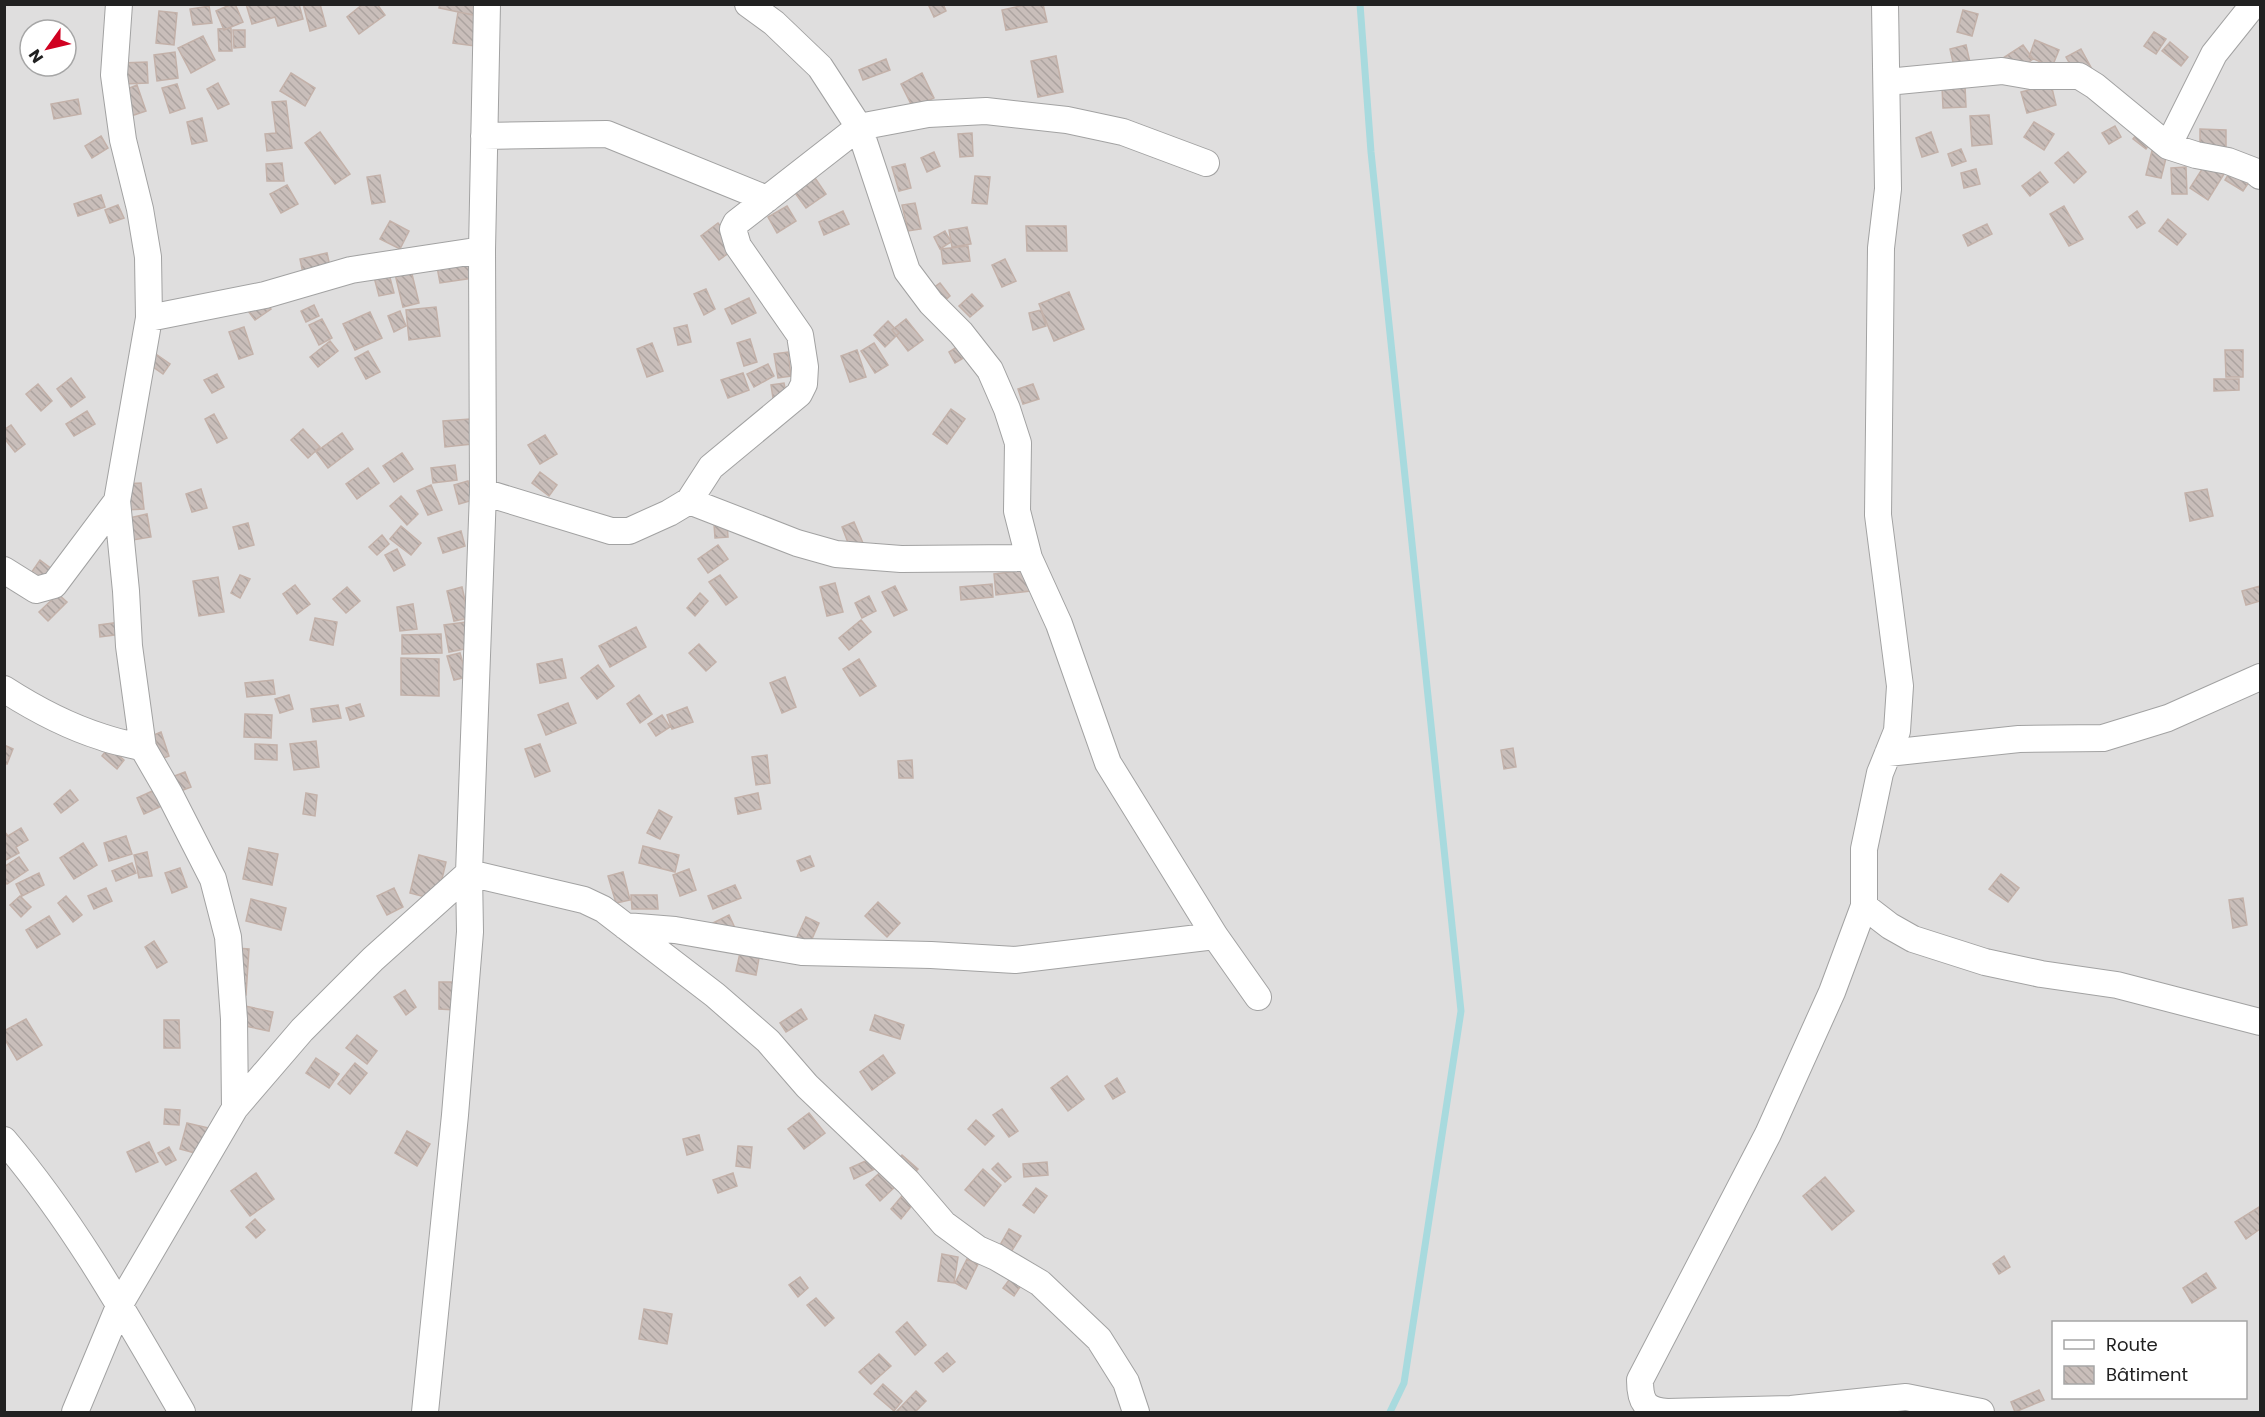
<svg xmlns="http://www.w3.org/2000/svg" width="2265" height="1417" viewBox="0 0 2265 1417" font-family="Poppins,sans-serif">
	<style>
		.residential { fill: #dfdede; fill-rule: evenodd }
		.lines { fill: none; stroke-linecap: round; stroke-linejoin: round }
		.stream { stroke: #a8dade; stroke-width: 7 }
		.building { fill: url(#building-back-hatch); stroke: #c3b1a9; stroke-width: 1.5 }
		.minor-casing { stroke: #a2a2a2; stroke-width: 28 }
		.minor { stroke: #fff; stroke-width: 26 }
	</style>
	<defs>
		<pattern id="building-back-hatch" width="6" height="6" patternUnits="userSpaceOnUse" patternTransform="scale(1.5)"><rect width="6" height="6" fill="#c9beba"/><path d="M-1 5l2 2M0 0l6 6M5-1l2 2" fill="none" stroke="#aca3a0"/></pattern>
	</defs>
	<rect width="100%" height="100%" fill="#f1ece7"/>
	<path class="residential" d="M5,5H2260V1412H5ZM30,30H66V66H30ZM2054,1322H2246V1398H2054Z"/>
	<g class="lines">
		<path class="stream" d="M1360,4L1371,152L1461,1011L1404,1383L1390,1412"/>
	</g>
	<path class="building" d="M232,4H235L243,22L224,30L216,11Z
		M246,4H299L303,19L278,26L275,17L252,24Z
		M303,4H320L326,26L310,31Z
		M363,4H377L385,15L359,34L347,17Z
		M440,4H481L478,16L439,8Z
		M928,4H943L946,11L934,17Z
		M1029,4H1043L1047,22L1006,30L1002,10Z
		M209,6L212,23L193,25L190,9Z
		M1963,10L1978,14L1972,36L1957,32Z
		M159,11L177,13L174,45L156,43Z
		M458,12L480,16L475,46L453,43Z
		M231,28L232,51H219L218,29Z
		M233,30H245V47L234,48Z
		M2154,32L2166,39L2156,54L2144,46Z
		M203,36L215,60L191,73L178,48Z
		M2035,40L2059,50L2052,67L2029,57Z
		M2170,42L2188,57L2181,66L2162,51Z
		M1966,45L1971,67L1955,71L1950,49Z
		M2023,45L2033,59L2010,75L2000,60Z
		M2081,49L2093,71L2078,78L2066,57Z
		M175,52L178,78L157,81L154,55Z
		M1056,56L1063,92L1038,97L1031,61Z
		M886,59L890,70L863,80L859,70Z
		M147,62L148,83L123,84L121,63Z
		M291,73L315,88L305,106L280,91Z
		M922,73L934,98L913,108L901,84Z
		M218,83L229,104L218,109L207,89Z
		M177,84L185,108L170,113L162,88Z
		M2051,84L2056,105L2027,113L2021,92Z
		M137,85L146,111L131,116L122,91Z
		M1965,86L1966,107L1943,108L1942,87Z
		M78,99L81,114L54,119L51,104Z
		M286,101L292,148L267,151L265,134L276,133L272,102Z
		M1989,115L1992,144L1972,146L1970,116Z
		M202,118L207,141L192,144L187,122Z
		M2034,122L2054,134L2044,150L2024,137Z
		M2115,126L2121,137L2109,144L2102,133Z
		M2142,128L2154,138L2146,149L2133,139Z
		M2200,129L2226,130V147L2200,146Z
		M320,132L350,174L335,184L305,143Z
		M1931,132L1938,152L1922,157L1916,138Z
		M972,133L973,156L960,157L958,134Z
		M101,136L108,148L92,158L85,146Z
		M1961,149L1966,161L1952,166L1948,154Z
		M2152,151L2167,154L2161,178L2146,175Z
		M934,152L940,166L927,172L921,158Z
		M2068,152L2086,172L2074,183L2055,163Z
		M282,163L284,181H267L266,164Z
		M2206,163L2224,174L2208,200L2190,188Z
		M905,164L911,188L899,191L892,167Z
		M2186,167L2187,194H2172L2171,168Z
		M2233,167L2251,179L2243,191L2225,180Z
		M1976,169L1980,184L1964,188L1961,173Z
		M2040,172L2048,182L2030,196L2022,186Z
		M380,175L385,202L372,204L367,177Z
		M975,176L990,177L987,204L972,203Z
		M815,178L826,194L806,208L795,193Z
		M287,185L298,204L281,213L270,194Z
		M101,195L105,207L78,216L74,204Z
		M915,203L921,229L908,231L902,205Z
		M118,205L124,218L110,223L105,210Z
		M787,206L796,221L777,233L768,217Z
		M2064,206L2083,239L2069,246L2050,214Z
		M843,211L849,224L824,235L819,222Z
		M2137,211L2145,223L2137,228L2129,217Z
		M2168,219L2186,234L2177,245L2159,231Z
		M390,221L409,231L400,249L380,239Z
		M718,223L737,247L719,260L701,236Z
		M1987,224L1992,234L1968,246L1963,235Z
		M1026,226H1066L1067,251H1027Z
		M967,227L971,244L952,247L949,230Z
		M945,231L951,242L940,249L934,237Z
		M968,246L970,261L943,264L941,249Z
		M327,253L331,271L304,278L300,259Z
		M1005,259L1016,281L1002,287L992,265Z
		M471,262L473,278L440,283L437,267Z
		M411,270L419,303L403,307L395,274Z
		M389,274L394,293L379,296L374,277Z
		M940,283L950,296L940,305L929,291Z
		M706,289L715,309L704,315L694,294Z
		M1069,292L1084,329L1054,341L1039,304Z
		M972,294L983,306L970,317L959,306Z
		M749,298L756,313L732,324L725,309Z
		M264,299L271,309L255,320L248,311Z
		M314,305L319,316L306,322L301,311Z
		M436,307L440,336L409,340L406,310Z
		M1041,310L1046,326L1033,330L1029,313Z
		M400,311L406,326L394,332L388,316Z
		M370,312L382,338L355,350L343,324Z
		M322,319L332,338L319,345L309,325Z
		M906,319L923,340L908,351L892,330Z
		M888,321L899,333L885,347L874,335Z
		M687,325L691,342L678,345L674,328Z
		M244,327L253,354L239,359L229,332Z
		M750,339L757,362L744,366L737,343Z
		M330,341L338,351L318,367L310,357Z
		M652,343L663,371L647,377L637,349Z
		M874,343L888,365L875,373L861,351Z
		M960,345L967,356L955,363L949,352Z
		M857,350L866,377L850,382L841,356Z
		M2225,350H2243V377H2226Z
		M368,351L380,372L366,379L355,358Z
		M153,352L170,364L163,374L146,362Z
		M788,352L791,376L778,378L774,354Z
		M768,364L774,376L754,387L747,374Z
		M743,373L749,390L728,398L721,380Z
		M217,374L224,387L212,393L204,380Z
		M71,378L85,397L71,407L57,389Z
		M2214,379H2239V390L2214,391Z
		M784,383L789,409L775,411L771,385Z
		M38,384L52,401L41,411L26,394Z
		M1033,384L1039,399L1023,404L1018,389Z
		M951,409L965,419L947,444L933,434Z
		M87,411L95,424L74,436L66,424Z
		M214,414L227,438L217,443L205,419Z
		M470,419L472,444L445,447L443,421Z
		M11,425L25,444L15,452L4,438V430Z
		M303,429L320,447L308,458L291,440Z
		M342,433L353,449L328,468L316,452Z
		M545,435L557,454L540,464L528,445Z
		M402,453L413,469L394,482L383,466Z
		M455,465L457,480L433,483L431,468Z
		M368,468L379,483L357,499L346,484Z
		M540,472L557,485L549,496L532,483Z
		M468,481L473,500L459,504L454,485Z
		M141,483L144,509L126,510L123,484Z
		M431,485L442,510L428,515L417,491Z
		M201,489L207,508L192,512L186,494Z
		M2207,489L2213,516L2190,521L2185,493Z
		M401,496L418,514L407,525L390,506Z
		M147,514L151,537L133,540L129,518Z
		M854,522L863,543L850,548L842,527Z
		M248,523L254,545L239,549L233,527Z
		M727,523L728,537L715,538L714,524Z
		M401,526L421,543L411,555L390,539Z
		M461,531L465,546L443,553L438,538Z
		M382,535L389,544L377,555L369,547Z
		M718,545L728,559L708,573L698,559Z
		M397,549L405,565L394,571L385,555Z
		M40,560L53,570L44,582L31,573Z
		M1027,570L1030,591L996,595L994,574Z
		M240,575L250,579L240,598L231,593Z
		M720,575L737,597L726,605L709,582Z
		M218,577L224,612L199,616L193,581Z
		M835,583L843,612L827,616L820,587Z
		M992,584L993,597L961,600L960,587Z
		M295,585L310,604L297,614L283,594Z
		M895,586L907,610L894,616L882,592Z
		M2260,586V601L2246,605L2242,591Z
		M347,587L360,601L346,613L333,599Z
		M462,587L469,618L454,621L447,591Z
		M700,593L708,601L695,616L687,608Z
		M58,594L67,602L48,621L39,612Z
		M869,596L876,611L862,618L855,603Z
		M413,604L417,629L400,631L397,607Z
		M315,618L337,622L333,645L310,640Z
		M861,620L871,632L849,650L839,638Z
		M120,622L122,634L100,637L99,625Z
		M466,622L470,648L449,652L444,625Z
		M636,627L646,647L610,667L599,646Z
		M441,634L442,653L402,654V635Z
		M699,644L716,662L706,671L689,653Z
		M460,653L467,677L454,680L447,656Z
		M401,658L439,659V696L401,695Z
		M562,659L566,678L540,683L537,664Z
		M859,659L876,686L860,696L843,669Z
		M598,665L614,686L597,699L581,678Z
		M785,677L796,707L782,713L770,683Z
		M273,680L275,694L247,697L245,683Z
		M289,695L293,709L280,713L275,699Z
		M639,695L652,714L640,723L627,704Z
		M568,703L576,723L546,735L538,715Z
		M360,704L364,716L350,720L346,708Z
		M338,705L341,718L313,722L311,709Z
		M687,707L693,722L672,729L667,715Z
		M245,714L272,715L271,738L244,737Z
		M662,715L670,727L656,736L648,724Z
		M161,732L169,756L161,759L154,735Z
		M316,741L319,767L294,770L290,744Z
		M255,744L277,745V760L255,759Z
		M540,744L550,771L535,777L525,749Z
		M4,745L13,749L7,764L4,763Z
		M109,747L124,760L117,769L102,756Z
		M1513,748L1516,767L1504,769L1501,750Z
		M767,755L770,783L756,785L752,757Z
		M912,760L913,778H899L898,761Z
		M185,772L191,787L178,792L172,777Z
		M159,788L166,804L144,814L137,798Z
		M70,790L78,800L61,813L54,804Z
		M306,793L317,795L315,816L303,814Z
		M758,793L761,809L738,814L735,798Z
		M659,810L672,817L660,839L647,833Z
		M21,828L28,840L16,847L19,853L4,861V831L8,836Z
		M126,836L132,854L109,861L104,843Z
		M83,843L97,865L74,879L60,858Z
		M643,846L679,855L675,872L639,863Z
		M249,848L278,854L272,885L243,879Z
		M147,852L152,876L139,878L134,855Z
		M419,855L446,862L437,900L410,893Z
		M810,856L814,866L801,871L797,861Z
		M19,857L28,870L7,884L4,881V867Z
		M132,863L136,873L116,881L112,871Z
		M180,868L187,887L172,893L165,873Z
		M689,869L696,890L680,896L673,875Z
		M623,872L630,900L616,903L608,876Z
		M39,873L44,885L22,896L16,884Z
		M2001,874L2019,888L2008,902L1989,889Z
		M735,885L741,898L713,909L708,896Z
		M106,888L112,901L94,909L88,896Z
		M394,888L403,907L387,915L377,896Z
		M631,895H657L658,909H632Z
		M20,896L31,907L21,917L10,905Z
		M66,896L82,915L73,922L58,903Z
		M2243,898L2247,925L2233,928L2229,900Z
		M251,899L286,908L281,930L246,921Z
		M878,902L900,923L887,937L865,916Z
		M729,915L735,928L711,924Z
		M49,916L60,934L37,948L26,930Z
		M806,917L819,923L807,950L794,944Z
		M154,941L167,962L157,968L145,947Z
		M236,948L249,949L246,995L234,994Z
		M740,953L759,958L756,975L736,971Z
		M439,982H455V1010L439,1009Z
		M405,990L416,1007L406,1015L394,997Z
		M245,1006L273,1012L269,1031L240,1025Z
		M801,1009L807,1019L786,1032L780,1023Z
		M875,1015L904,1025L900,1039L870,1030Z
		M26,1019L42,1045L17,1060L4,1038V1031Z
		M164,1020H179L180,1048H164Z
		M357,1035L377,1051L367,1064L346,1048Z
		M883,1055L895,1073L872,1090L860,1072Z
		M316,1058L339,1074L329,1088L306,1073Z
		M355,1063L367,1073L350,1094L338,1084Z
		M1067,1076L1084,1099L1068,1111L1051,1088Z
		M1117,1078L1125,1092L1113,1099L1105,1086Z
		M165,1109L180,1110L179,1125L164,1124Z
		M1002,1109L1018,1131L1009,1137L993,1115Z
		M809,1113L825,1133L804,1149L788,1129Z
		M976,1120L994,1136L985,1145L968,1129Z
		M187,1123L213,1129L206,1156L180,1149Z
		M407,1131L430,1144L417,1166L395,1153Z
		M699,1135L703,1150L687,1155L683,1139Z
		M149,1142L158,1162L136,1172L127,1152Z
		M738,1146L752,1147L750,1168L736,1166Z
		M169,1147L176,1160L166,1165L158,1153Z
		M902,1155L918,1169L908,1180L893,1166Z
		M870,1159L875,1169L854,1179L850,1168Z
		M1047,1162L1048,1175L1024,1177L1023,1164Z
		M998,1163L1011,1177L1005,1182L992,1169Z
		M885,1168L899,1183L880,1201L866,1185Z
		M983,1169L1001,1185L984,1206L965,1190Z
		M256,1173L274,1199L250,1216L231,1191Z
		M733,1173L737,1186L718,1193L713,1180Z
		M1825,1177L1854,1211L1832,1230L1803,1196Z
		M1036,1188L1047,1196L1034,1213L1023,1205Z
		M907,1190L917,1199L901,1219L891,1209Z
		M2259,1207L2260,1229L2246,1239L2235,1222Z
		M255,1219L265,1230L256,1238L246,1227Z
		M1009,1229L1021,1236L1006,1260L995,1254Z
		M942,1254L958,1257L954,1283L938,1281Z
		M2004,1256L2010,1267L1999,1274L1993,1264Z
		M967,1259L978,1264L966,1289L955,1283Z
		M2206,1273L2216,1288L2192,1303L2183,1288Z
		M1012,1276L1022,1284L1014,1296L1003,1288Z
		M800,1277L808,1288L798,1297L789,1285Z
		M816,1298L834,1318L825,1326L807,1305Z
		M644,1309L672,1314L667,1344L639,1339Z
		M907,1322L926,1345L915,1355L896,1332Z
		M947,1353L955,1362L943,1372L935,1363Z
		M879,1354L891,1366L871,1384L859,1372Z
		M883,1384L902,1401L894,1411L874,1394Z
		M2039,1390L2044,1400L2015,1412L2011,1402Z
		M916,1391L926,1401L915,1412H896Z"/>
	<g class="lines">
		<defs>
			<path id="minor" d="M119,4L114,75L123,140L140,209L148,257L149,318L117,501L126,591L129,646L143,748L169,793L213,879L228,937L234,1019L235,1108
				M748,4L774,23L820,67L859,127L907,271L931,303L961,333L990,370L1007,409L1018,443L1017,511L1029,558L1059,624L1108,763L1215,936L1258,997
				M1885,4L1888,189L1881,248L1878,515L1900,686L1897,731L1880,773L1864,849V906L1832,992L1768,1134L1640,1380C1640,1402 1645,1410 1667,1412L1791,1409L1906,1397L1981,1412
				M1887,82L2002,71L2031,76H2079L2095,86L2168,146L2196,155L2228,161L2254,171L2260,176
				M484,136L607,134L767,199
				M2168,146L2214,54L2254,4
				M149,318L265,295L351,270L482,250
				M483,492L611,531H629L669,513L689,501L711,467L799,394L804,384L805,367L800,335L738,246L733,229L736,223L859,127L928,114L986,111L1067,120L1123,132L1206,163
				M689,501L797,543L836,554L901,559L1029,558
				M4,570L36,590L54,585L117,501
				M4,689C35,709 67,726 102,737C115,742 130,744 143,748
				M1888,753L2019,739L2103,738L2168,718L2260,677
				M1864,906L1890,926L1913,939L1985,962L2041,974L2117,985L2260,1022
				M625,926L675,930L802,952L931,955L1015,960L1215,936
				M4,1140C74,1222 128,1319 182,1412
				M75,1412L120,1304L235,1108L302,1030L373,959L469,873L584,900L603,909L715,995L768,1041L807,1086L908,1182L944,1224L978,1249L996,1257L1040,1283L1099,1339L1126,1382L1136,1412
				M425,1412L455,1115L470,932L469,873L483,492L482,250L487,4"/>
		</defs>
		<use href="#minor" class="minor-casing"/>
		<use href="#minor" class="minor"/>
	</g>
	<rect width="2265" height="1417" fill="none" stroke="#212121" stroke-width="12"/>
	<rect x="2052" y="1321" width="195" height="78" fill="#ffffff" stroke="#a6a6a6" stroke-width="1.5"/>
	<rect x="2064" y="1340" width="30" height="9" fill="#ffffff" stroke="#a6a6a6" stroke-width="1.5"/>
	<text x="2106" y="1351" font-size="18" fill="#212121">Route</text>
	<rect x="2064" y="1366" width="30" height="18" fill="url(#building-back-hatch)" stroke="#a6a6a6" stroke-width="1.5"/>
	<text x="2106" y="1381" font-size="18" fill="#212121">Bâtiment</text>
	<g transform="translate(48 48) rotate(236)"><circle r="28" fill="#ffffff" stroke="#a6a6a6" stroke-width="1.5"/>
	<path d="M0-4.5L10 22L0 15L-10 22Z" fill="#d00121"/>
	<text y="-9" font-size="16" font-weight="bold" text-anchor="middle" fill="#212121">N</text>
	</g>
</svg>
